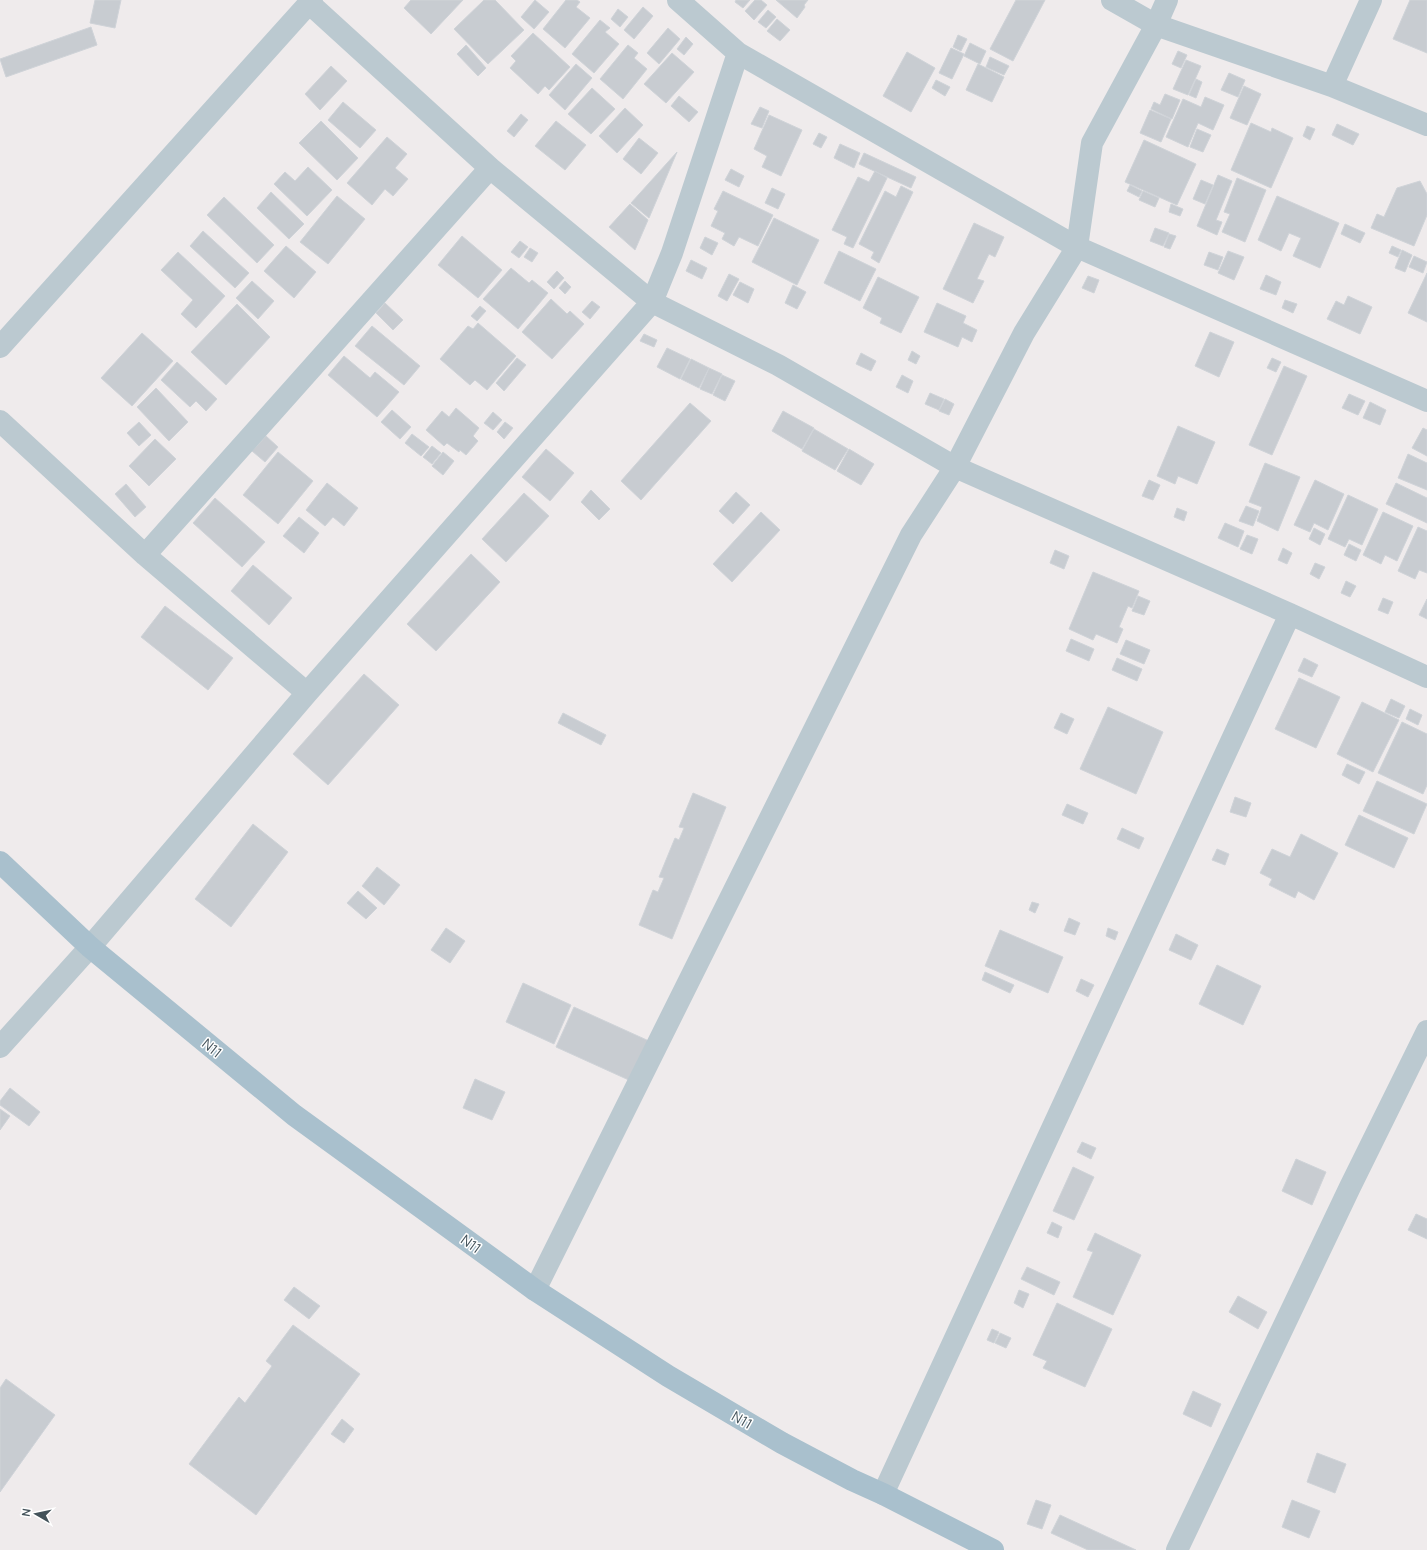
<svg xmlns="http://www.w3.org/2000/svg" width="1427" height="1550" viewBox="0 0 1427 1550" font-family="Manrope,sans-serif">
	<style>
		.building { fill: #c8ccd1; stroke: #cfd3d8 }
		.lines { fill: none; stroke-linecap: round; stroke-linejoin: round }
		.minor { stroke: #bbc9d0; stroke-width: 22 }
		.major { stroke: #a9c0cd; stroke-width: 22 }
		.labels { text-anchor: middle; stroke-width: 3; stroke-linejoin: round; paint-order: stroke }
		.street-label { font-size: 14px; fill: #43525a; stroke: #fff }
	</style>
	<rect width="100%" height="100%" fill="#efebec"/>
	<path class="building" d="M95,0H121L115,28L90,23Z
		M411,0H463L431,34L404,8Z
		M484,0H495L524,30L488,64L454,29Z
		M535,0L549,12L534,29L521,17Z
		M566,0H577L580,2L576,7L590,18L565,48L543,29Z
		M736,0H750L743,8L735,2Z
		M755,0H761L767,5L754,20L745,11Z
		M776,0H808L804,5L805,7L797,18Z
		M1016,0H1045L1013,61L990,49Z
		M1410,0H1427V53L1393,39Z
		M643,7L653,16L634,39L624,30Z
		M618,9L628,17L620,27L611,19Z
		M768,10L776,17L766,28L758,22Z
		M777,19L790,30L780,41L767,31Z
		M600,20L610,28L605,32L619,44L594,73L572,54Z
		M91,27L97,45L6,77L0,59Z
		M668,28L680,39L659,64L647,53Z
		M533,33L570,67L549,90L545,86L538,94L510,68L516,61L511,56Z
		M958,35L967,39L961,51L953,47Z
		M686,37L693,44L684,55L677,49Z
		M970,43L986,51L980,64L964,56Z
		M466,45L486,68L478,76L457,54Z
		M628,45L638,53L634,58L647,69L623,99L600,79Z
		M951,48L964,54L952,79L939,73Z
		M1178,51L1187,55L1181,68L1172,64Z
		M907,52L935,68L911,112L883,96Z
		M672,53L694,72L666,103L644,84Z
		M990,57L1009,66L1004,75L986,67Z
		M1186,60L1201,66L1188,95L1173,89Z
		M576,64L592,78L565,110L549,95Z
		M978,64L1004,77L992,102L966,90Z
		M331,66L347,81L320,110L305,94Z
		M1229,73L1245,80L1238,97L1221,90Z
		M1196,79L1202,82L1196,98L1189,95Z
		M936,80L950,87L945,96L932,88Z
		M1244,86L1261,94L1247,125L1230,118Z
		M592,88L615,109L591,134L568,114Z
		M1165,94L1180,100L1172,119L1151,109L1154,102L1160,105Z
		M679,96L698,112L689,122L671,106Z
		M1205,97L1224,105L1213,130L1198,123L1188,147L1166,137L1183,99L1201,107Z
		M343,102L376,130L360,148L328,120Z
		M760,107L769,111L762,128L751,124Z
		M625,108L643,125L617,153L599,136Z
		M1150,110L1171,119L1161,142L1140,133Z
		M521,114L528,120L514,137L507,131Z
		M769,115L802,130L781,176L762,167L767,156L754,149Z
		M321,121L358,158L337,180L299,143Z
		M556,121L586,145L565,170L535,146Z
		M1251,123L1271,132L1272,128L1293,138L1271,188L1231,170Z
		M1337,124L1359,134L1353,145L1332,135Z
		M1307,126L1315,129L1310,140L1303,136Z
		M1197,129L1211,135L1203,152L1190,147Z
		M819,133L827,137L821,148L813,144Z
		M387,137L407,154L395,168L408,179L393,196L385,189L372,205L347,183Z
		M639,138L658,153L641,174L623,159Z
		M1144,140L1196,164L1177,205L1125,182Z
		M840,144L860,153L854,168L834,158Z
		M677,152L649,218L631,203Z
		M864,153L916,177L911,188L859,164Z
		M308,167L332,190L307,216L274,184L285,172L295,181Z
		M731,169L744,176L739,187L725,180Z
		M875,171L887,178L853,248L844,244L847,237L832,230L858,177L869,182Z
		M1218,175L1232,181L1216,220L1222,222L1217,235L1197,226Z
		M1237,178L1266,190L1245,242L1222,232L1230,214L1224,212Z
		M1201,180L1213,185L1205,204L1193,199Z
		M1420,181L1427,194V215L1414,246L1371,228L1377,214L1384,217L1397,188Z
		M1130,185L1142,191L1139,197L1127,191Z
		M901,186L913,192L879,263L871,258L874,252L859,244L885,191L896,197Z
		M772,188L785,194L778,209L765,203Z
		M723,191L773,215L758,246L739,237L734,246L722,239L725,233L711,226L718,211L714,209Z
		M1143,191L1159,198L1155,207L1139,200Z
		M271,192L304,224L289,239L257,208Z
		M337,196L365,219L328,264L300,242Z
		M1277,196L1339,223L1320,268L1293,256L1301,238L1289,233L1281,251L1258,240Z
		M224,197L274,245L257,263L207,215Z
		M630,204L648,220L635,250L609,227Z
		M1171,204L1183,209L1180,216L1169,212Z
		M774,218L819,240L797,285L752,262Z
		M974,223L1004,237L995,257L989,254L977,279L984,281L973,303L943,289Z
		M1345,224L1365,233L1360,243L1341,234Z
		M1155,228L1169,233L1163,246L1150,241Z
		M203,231L249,273L235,288L190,246Z
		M1169,234L1176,236L1170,249L1164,247Z
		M462,236L502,270L478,298L438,265Z
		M705,237L718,243L712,255L700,248Z
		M520,241L528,247L519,258L511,252Z
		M286,246L316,272L294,298L264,271Z
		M1392,246L1401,250L1398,257L1389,253Z
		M530,248L538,253L532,262L524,257Z
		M1402,250L1412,255L1405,272L1395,268Z
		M839,251L876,269L860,301L824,283Z
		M1228,251L1244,257L1234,280L1218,273Z
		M178,252L225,296L196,328L181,314L193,300L161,270Z
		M1209,252L1223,257L1218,270L1204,265Z
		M1414,256L1427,262L1423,273L1409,267Z
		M691,260L707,268L702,279L686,271Z
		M511,268L529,283L532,280L548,293L518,329L483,299Z
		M557,271L564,278L554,289L547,282Z
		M1427,273V322L1408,313Z
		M729,274L739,279L727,301L718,296Z
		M1266,275L1281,282L1276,295L1260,289Z
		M1088,276L1099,280L1094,293L1082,288Z
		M878,277L919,297L901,333L880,323L882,318L863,308Z
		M252,281L274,301L258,319L236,298Z
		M565,281L571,287L565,294L559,288Z
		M740,282L754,289L748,303L733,295Z
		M793,285L806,292L797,309L785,303Z
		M1348,296L1372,307L1360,334L1327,319L1336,301L1344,305Z
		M551,299L567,314L570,311L584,324L552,359L522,332Z
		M1285,300L1297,304L1293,313L1282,308Z
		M592,301L600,307L590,319L582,312Z
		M385,303L403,320L393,330L376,313Z
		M937,303L966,316L963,323L977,330L972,342L962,337L958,347L924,332Z
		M237,304L270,337L226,385L191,352Z
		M480,306L486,311L477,321L471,316Z
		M478,323L516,356L487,390L475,380L470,385L440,359L468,326L473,329Z
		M372,326L420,366L404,385L355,346Z
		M1210,332L1234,342L1219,377L1195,366Z
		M142,333L173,361L132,406L101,378Z
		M644,334L657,340L654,347L640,341Z
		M667,348L690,359L680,379L657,367Z
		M912,351L920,356L916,364L908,360Z
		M861,353L876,361L871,371L856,364Z
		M344,356L370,378L375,372L399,392L377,417L328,375Z
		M517,358L526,365L504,391L496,383Z
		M1272,358L1281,362L1276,372L1267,368Z
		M691,359L709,368L699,388L681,379Z
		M177,362L217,399L206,411L196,401L190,407L161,380Z
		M1284,366L1307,376L1272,455L1249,445Z
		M709,368L722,374L712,394L700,389Z
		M722,375L735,381L725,401L713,395Z
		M902,375L913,381L908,393L896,387Z
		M156,388L188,422L169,441L137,407Z
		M930,393L944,399L939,410L925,404Z
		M1349,394L1365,401L1358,415L1342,408Z
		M945,399L954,404L949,415L939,411Z
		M1370,402L1386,410L1380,425L1363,418Z
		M690,403L711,421L641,500L621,481Z
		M456,408L479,428L473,436L478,441L466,455L460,450L459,452L447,443L444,446L426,430L442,411L449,417Z
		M392,410L411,427L400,439L381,422Z
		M783,411L814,428L802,449L772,431Z
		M493,412L502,420L493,430L484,423Z
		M139,422L151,435L139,446L127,433Z
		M505,422L513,428L504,439L497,432Z
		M1178,426L1215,442L1197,484L1178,476L1175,484L1157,476Z
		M1423,428L1427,430V456L1412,448Z
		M814,429L848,449L835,470L802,451Z
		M412,434L429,447L421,456L405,443Z
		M266,436L278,447L265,462L252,451Z
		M155,439L176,459L149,486L129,466Z
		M432,446L441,453L432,464L423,457Z
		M546,449L574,473L550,501L522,477Z
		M849,449L874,464L861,485L837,471Z
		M278,452L313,481L278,524L243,495Z
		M443,452L454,461L443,475L432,466Z
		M1408,454L1427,463V490L1398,478Z
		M1265,463L1300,477L1278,531L1257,521L1262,507L1249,502Z
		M1149,480L1160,485L1153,500L1142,496Z
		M1315,480L1344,494L1328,530L1314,523L1310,532L1294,525Z
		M327,483L358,508L344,526L333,517L325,526L306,510Z
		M1396,483L1427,498V523L1386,504Z
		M126,484L146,507L135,517L115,494Z
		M591,490L610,509L599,520L581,502Z
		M736,492L750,505L733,524L719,511Z
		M524,493L549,516L506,562L482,539Z
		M1348,495L1378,509L1362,545L1349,539L1345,547L1328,539Z
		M215,498L265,542L242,567L193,523Z
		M1246,506L1259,511L1253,526L1239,521Z
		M1177,508L1187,512L1184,521L1174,517Z
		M761,512L780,530L732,582L713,564Z
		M1383,512L1413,526L1397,561L1385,555L1381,564L1363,555Z
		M299,517L319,533L304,553L283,536Z
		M1225,523L1244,531L1238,547L1218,538Z
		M1418,527L1427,531V573L1419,570L1415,579L1398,571Z
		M1314,528L1325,534L1320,545L1309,539Z
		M1247,535L1258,539L1252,554L1240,549Z
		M1349,544L1361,550L1356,561L1344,555Z
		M1283,548L1292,553L1287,564L1278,560Z
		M1055,550L1069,556L1064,569L1050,563Z
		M471,554L500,582L436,651L407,624Z
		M1315,563L1325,567L1319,579L1310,574Z
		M253,565L292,598L269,625L231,591Z
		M1093,572L1139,591L1132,608L1128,606L1119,627L1123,629L1117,643L1096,634L1093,640L1069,629Z
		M1346,581L1356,586L1350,597L1341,593Z
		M1138,596L1150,601L1144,615L1132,611Z
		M1383,598L1393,602L1388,614L1378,610Z
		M1427,599V619L1419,615Z
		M165,606L233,658L208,690L141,637Z
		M1071,639L1094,649L1089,661L1066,651Z
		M1126,640L1150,650L1144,664L1120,654Z
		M1117,658L1142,669L1137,681L1112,670Z
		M1304,658L1318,665L1312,677L1298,671Z
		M364,674L399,705L328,785L293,754Z
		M1299,678L1340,697L1316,748L1275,729Z
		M1391,699L1405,706L1399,718L1385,712Z
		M1362,702L1399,720L1373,772L1337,754Z
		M1108,707L1163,732L1136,794L1080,769Z
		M1410,709L1422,715L1418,725L1406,719Z
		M563,713L606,735L601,745L558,723Z
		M1061,713L1074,719L1067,734L1054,728Z
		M1402,722L1427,734V785L1423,794L1378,773Z
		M1347,764L1365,772L1359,784L1342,775Z
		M1377,781L1427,804L1414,834L1363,811Z
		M693,793L726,807L672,939L639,925L653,890L658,892L664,878L659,877L675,838L679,840L684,828L679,827Z
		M1235,797L1251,803L1246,817L1230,812Z
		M1067,804L1088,813L1083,824L1062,815Z
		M1359,815L1408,838L1394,868L1345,845Z
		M253,824L288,852L231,927L195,899Z
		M1122,828L1144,838L1139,849L1117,839Z
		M1301,834L1338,853L1314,900L1298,891L1295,898L1269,885L1272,879L1260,873L1272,849L1290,857Z
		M1217,849L1229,854L1225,865L1212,860Z
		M377,867L400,885L384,905L362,886Z
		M358,891L377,908L366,919L347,903Z
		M1032,902L1039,904L1035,913L1029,910Z
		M1069,918L1080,923L1075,935L1064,931Z
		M446,928L465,941L450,963L431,950Z
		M1108,928L1118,932L1115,940L1106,936Z
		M1000,930L1063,957L1048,993L985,966Z
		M1176,934L1198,945L1191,960L1169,950Z
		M1217,965L1261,986L1243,1025L1199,1004Z
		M985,972L1014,985L1010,993L982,980Z
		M1081,979L1094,985L1088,997L1076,991Z
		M523,983L571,1005L554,1044L506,1022Z
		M574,1007L649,1041L631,1081L556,1047Z
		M475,1079L505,1092L492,1120L463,1108Z
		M10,1088L40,1112L29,1126L0,1105V1101Z
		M0,1109L10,1116L0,1130Z
		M1082,1142L1096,1148L1091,1159L1077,1152Z
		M1296,1159L1326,1172L1312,1205L1282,1191Z
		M1073,1167L1094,1177L1074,1220L1053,1211Z
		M1416,1214L1427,1219V1239L1408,1230Z
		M1052,1222L1062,1227L1058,1238L1047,1233Z
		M1095,1233L1141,1255L1113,1315L1073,1297L1093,1252L1087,1250Z
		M1027,1267L1060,1282L1054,1295L1021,1279Z
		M294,1287L320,1306L309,1319L284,1300Z
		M1019,1290L1029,1294L1023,1308L1014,1303Z
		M1238,1296L1267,1312L1258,1329L1229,1312Z
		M1057,1303L1112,1329L1085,1387L1043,1368L1047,1361L1033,1355Z
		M293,1325L360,1374L256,1515L189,1464L239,1397L245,1403L272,1366L266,1361Z
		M992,1329L999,1332L994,1343L987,1340Z
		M1000,1333L1011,1338L1006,1348L995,1343Z
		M6,1379L55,1415L0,1492V1388Z
		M1193,1391L1221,1404L1211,1427L1183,1414Z
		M342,1419L354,1429L344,1443L331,1434Z
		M1317,1453L1346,1464L1335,1493L1307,1482Z
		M1036,1500L1051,1505L1042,1529L1027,1524Z
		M1292,1500L1320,1511L1309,1538L1282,1527Z
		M1060,1515L1136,1550H1088L1051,1533Z"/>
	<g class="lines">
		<path class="minor" d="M1112,0L1156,25L1332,86L1427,125
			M309,3L490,168
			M738,53L1077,247L1427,401
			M1332,86L1371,0
			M0,347L312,0
			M0,421L145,555L307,693
			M145,555L490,168L652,302L778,365L955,467L1290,614L1427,677
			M0,1047L90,947L307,693L652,302L672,253L738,53L678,0
			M535,1290L911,535L955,467L1024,333L1077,247L1092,143L1156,25L1167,0
			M883,1494L1290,614
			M1177,1550L1350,1187L1427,1031"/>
		<path class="major" d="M0,862L90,947L294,1115L535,1290L668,1376L782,1443L852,1480L883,1494L993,1550"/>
	</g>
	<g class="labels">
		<g class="street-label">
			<text transform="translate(212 1048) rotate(39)" y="5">N11</text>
			<text transform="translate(471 1244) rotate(36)" y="5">N11</text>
			<text transform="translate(742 1420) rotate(30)" y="5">N11</text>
		</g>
	</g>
	<g transform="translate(36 1514) rotate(279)" stroke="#ffffff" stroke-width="3" paint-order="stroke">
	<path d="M0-3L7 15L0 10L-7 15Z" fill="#43525a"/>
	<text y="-6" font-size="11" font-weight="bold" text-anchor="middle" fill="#43525a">N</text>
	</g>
</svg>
